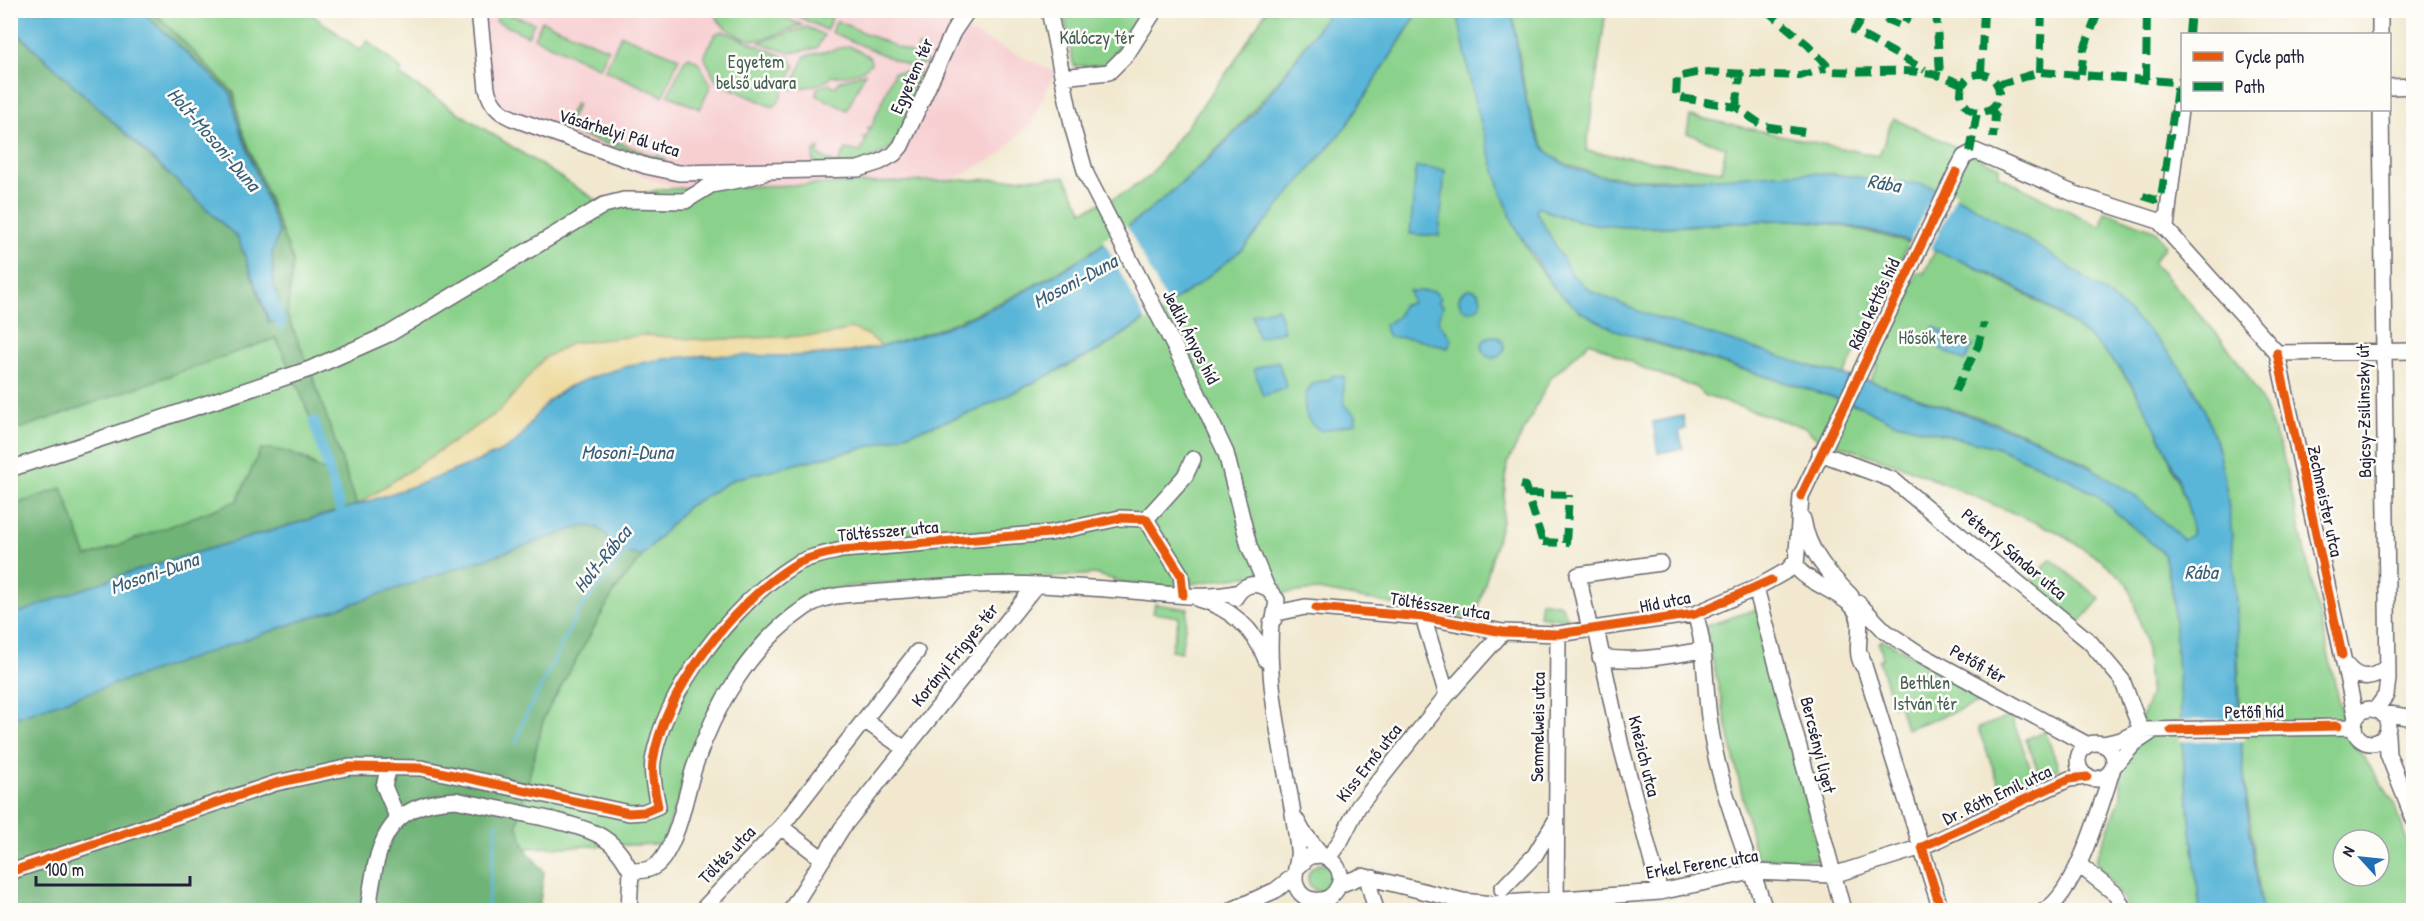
<svg xmlns="http://www.w3.org/2000/svg" width="2424" height="921" viewBox="0 0 2424 921" font-family="'Patrick Hand',sans-serif">
	<style>
		.built { fill: #f7cfd1 }
		.green { fill: #8ad18b; stroke: #567a63; stroke-width: 1.5; fill-rule: evenodd }
		.forest { fill: #6fb377; stroke: #486a59; stroke-width: 1.5 }
		.sand { fill: #eeda9e; stroke: #887e6c; stroke-width: 1.5 }
		.water { fill: #5ab6d8; stroke: #3e6c8a; stroke-width: 1.5; fill-rule: evenodd }
		.pier { fill: #f1e8cf }
		.lines { fill: none; stroke-linecap: round; stroke-linejoin: round }
		.stream { stroke: #5ab6d8; stroke-width: 3 }
		.canal { stroke: #5ab6d8; stroke-width: 10 }
		.minor-casing { stroke: #6a676f; stroke-width: 18 }
		.minor { stroke: #fff; stroke-width: 15 }
		.quiet { stroke: #00873e; stroke-width: 8; stroke-dasharray: 15 8; stroke-linecap: butt }
		.cycleway-casing { stroke: #fdfcf7; stroke-width: 13 }
		.cycleway { stroke: #e8590c; stroke-width: 9 }
		.labels { text-anchor: middle; stroke-width: 5; stroke-linejoin: round; paint-order: stroke }
		.park-label { font-size: 18px; fill: #465f57; stroke: #fdfcf7 }
		.street-label { font-size: 18px; fill: #22223b; stroke: #fdfcf7 }
		.water-label { font-size: 20px; font-style: italic; fill: #385d7a; stroke: #fdfcf7 }
	</style>
	<rect width="100%" height="100%" fill="#fdfcf7"/>
	<filter id="ink" filterUnits="userSpaceOnUse"><feTurbulence type="fractalNoise" baseFrequency=".0167" numOctaves="2"/><feDisplacementMap in="SourceGraphic" scale="12" xChannelSelector="R" yChannelSelector="G"/><feConvolveMatrix kernelMatrix="1 2 1 2 8 2 1 2 1" color-interpolation-filters="sRGB"/></filter>
	<filter id="wash" filterUnits="userSpaceOnUse"><feTurbulence type="fractalNoise" baseFrequency=".008" numOctaves="4" result="noise"/><feDisplacementMap in="SourceGraphic" scale="24" xChannelSelector="R" yChannelSelector="G"/><feGaussianBlur stdDeviation="1.35" result="paint"/><feColorMatrix in="noise" values="0 0 0 0 0 0 0 0 0 0 0 0 0 0 0 0 0 1.4 0 .05"/><feComposite in="paint" operator="in"/></filter>
	<g filter="url(#wash)">
		<rect width="100%" height="100%" fill="#f1e8cf"/>
		<path class="built" d="M471,11H967L956,26L1055,72L1031,123L999,155L952,180L677,188L513,131L493,120L483,102Z"/>
		<path class="green" d="M785,10L814,11L832,18L826,30Z
			M153,11H307L360,50L368,41L402,70L399,75L604,205L661,189L1065,177L1083,211L1123,194L1149,177L1233,64L1266,11H1330C1238,146 1129,246 979,312C936,331 894,347 848,352C774,360 697,346 625,367C599,375 567,383 547,402C535,415 528,438 512,447C496,456 477,462 459,469C425,482 392,496 357,505L310,369L287,315L293,261L241,127L234,93Z
			M500,11L534,23L528,36L496,21Z
			M716,11H770L802,25C788,29 770,39 755,40C742,40 714,25 716,11Z
			M1063,11H1148L1111,65L1074,66Z
			M1419,11H1457L1501,191L1515,227L1532,258L1555,289L1567,299L1643,340L1817,392L1862,407L1892,422L1996,447L2065,477L2096,495L2164,554L2173,595L2184,764L2200,910H2130L2096,860L2121,797V768L2150,696L2145,638L2128,584L2104,562L2058,532L1907,468L1815,437L1806,428L1706,396L1695,387L1643,368L1590,342L1550,379L1507,464L1502,521L1475,620L1318,590L1277,594L1272,576H1246L1170,587L1125,583L1095,574L1058,577L983,575L851,586L819,591L802,598L770,627L690,764L663,844L525,848L517,825L544,717L614,592L642,556L687,507L734,479L875,445L976,411L1100,350L1196,286L1347,125Z
			M1512,11H1606L1586,151L1721,171L1726,148L1687,133L1690,116L1879,156L1893,118L1999,167V176L2101,227L2105,211L2156,231L2165,246L2153,262C2187,302 2229,341 2255,388C2266,408 2274,430 2282,452L2346,731L2395,804L2413,860V910H2262L2242,760L2236,600L2224,474L2195,390L2165,349L2131,315L2046,252L1956,197L1928,186L1832,174L1801,173L1719,179H1640L1598,175L1566,164L1553,157L1542,145L1527,104ZM2343,840H2379V876H2343Z
			M542,21L608,49L600,68L534,38Z
			M837,21L915,55L919,46L921,48L918,57L928,62L927,64L906,65L831,32Z
			M807,27L824,35L817,48L789,53L759,42Z
			M722,31L790,59L795,66L778,103L772,107L717,82L704,57L715,34Z
			M621,35L679,58L663,96L605,70Z
			M849,46L870,57L871,63C864,73 844,77 832,76C824,86 803,88 791,89L805,56Z
			M689,57L698,62L711,85L700,109L668,95L684,61Z
			M894,72H920L913,87L918,89L926,72L930,73C909,118 903,161 845,165C834,165 822,168 813,162L814,151L819,148L818,155L837,164L846,149L861,152L866,139L863,138L868,135V127L871,128Z
			M865,73L847,110L816,95L817,88L829,84L836,87L840,81Z
			M575,103L578,104L569,123L656,157L657,155L665,159L663,162L557,128L559,123L564,126Z
			M1538,207C1614,243 1706,221 1787,220C1829,220 1869,232 1909,243L1844,375C1797,364 1751,347 1704,333C1668,321 1605,306 1578,281C1561,266 1544,231 1536,211Z
			M1936,249C1994,276 2084,319 2122,372C2144,401 2160,435 2173,469C2180,489 2194,513 2191,535L2184,541C2147,506 2109,475 2063,451C2002,420 1934,405 1870,381L1878,365L1872,363L1917,272L1924,273Z
			M276,338L302,396L331,477L303,457L261,449L237,501L87,558L62,489L11,506L10,432Z
			M2051,559L2100,599L2079,623L2030,582Z
			M1541,601L1561,605L1569,620L1539,616Z
			M1155,604L1188,609L1181,652L1171,650L1179,617L1153,613Z
			M1757,609L1821,860L1756,858L1705,626Z
			M1882,640L1895,646L1990,699L1906,729L1899,704L1893,706L1879,660L1883,658L1879,643Z
			M2011,716L2035,779L2002,792L1978,728Z
			M2045,731L2059,769L2040,776L2026,739Z
			M1308 878a14 14 0 1 1 28 0a14 14 0 1 1-28 0Z"/>
		<path class="forest" d="M141,11H153L234,93L241,127L293,261L287,315L310,369L357,505L126,574L11,616V506L62,488L87,557L237,501L261,449C295,448 303,462 331,475L302,396L276,338L11,432L10,27L238,238L269,323L284,318L273,282L272,253L279,233L239,128L231,94Z
			M585,525L598,528L607,535L609,549L642,556L614,592L544,717L517,825L525,848L544,872L539,910H11L10,719Z"/>
		<path class="sand" d="M851,328L868,335L882,346L849,352L779,357L705,355L628,366L569,386L547,402L515,446L391,496L357,505L500,411L544,358L572,343L645,335L704,340L829,335Z"/>
		<path class="water" d="M10,11H141L231,94L239,128L279,233L272,253L273,282L284,318L270,323L238,238L11,27Z
			M1330,11H1419L1347,125L1244,248L1196,286L1099,350L976,411L875,445L734,479L687,507L642,556L609,549L607,535L598,528L585,525L11,719V616C51,601 91,585 132,572C252,535 375,505 491,456C530,440 523,424 549,401C570,382 599,375 625,367C698,346 776,362 850,352C996,331 1150,225 1248,119C1279,85 1304,48 1330,11Z
			M1457,11H1512C1517,46 1524,135 1553,157C1606,198 1739,173 1803,173C1831,173 1859,177 1887,181C1901,182 1916,183 1929,186C1956,193 1980,211 2004,225C2073,268 2152,317 2194,389C2242,471 2234,614 2239,708C2242,776 2250,843 2262,910H2200L2184,764L2173,595L2164,554L2096,495L2065,477L1996,447L1892,422L1862,407L1817,392L1615,330L1581,312L1555,289L1515,227L1501,191L1474,100ZM1538,207C1616,244 1707,219 1789,220C1896,222 2052,286 2121,370C2131,382 2139,398 2147,412C2161,437 2195,508 2191,535L2184,540L2133,494L2062,451L2028,436L1870,381L1822,370L1643,313L1591,291L1572,275L1536,211Z
			M1416,167L1445,170L1439,236L1410,234Z
			M1459 300a11 11 0 1 1 22 0a11 11 0 1 1-22 0Z
			M1409,291H1434L1441,298L1438,302L1443,306L1438,321L1452,339L1448,348L1411,338L1389,337L1384,326L1398,316L1402,305L1412,303Z
			M1278,308L1284,331L1258,338L1252,314Z
			M1934,327L1973,346L1965,361L1927,342Z
			M1482 347a11 11 0 1 1 22 0a11 11 0 1 1-22 0Z
			M1278,361L1287,388L1263,396L1254,369Z
			M1333,375L1344,377V405L1356,415V423L1322,431C1302,423 1300,399 1313,383L1330,379Z
			M1683,416L1685,429L1679,431L1683,448L1658,453L1653,422Z"/>
		<path class="pier" d="M1937,186L1957,193L1930,251L1907,246Z
			M1126,224L1169,307L1146,322L1103,239Z
			M2242,719L2244,741H2180L2179,720Z"/>
		<g class="lines">
			<path class="stream" d="M516,743L524,720L578,612L627,551
				M487,910L497,823"/>
			<path class="canal" d="M276,306L281,324
				M314,421L344,522"/>
		</g>
	</g>
	<g filter="url(#ink)">
		<g class="lines">
			<defs>
				<path id="minor" d="M479,10L487,89C491,104 498,112 512,118L646,166L679,173L858,169L880,162L894,154L901,146L953,32L968,10
					M1049,10L1073,129L1086,174L1190,377L1226,453L1249,546L1267,588
					M2380,10V34
					M1062,77L1109,72L1127,54L1155,10
					M2390,87L2414,86
					M2166,227L2182,93
					M2277,353L2414,351
					M1820,453L1893,480L2090,642L2122,680L2141,730
					M10,469L310,369L389,334L604,205L624,200L685,201L711,185L744,179L764,173
					M1146,519L1185,476L1193,459
					M1803,519C1808,552 1829,574 1851,596
					M1756,588L1843,910
					M1235,598C1242,585 1254,581 1267,588L1277,600L1274,619
					M1198,599C1229,607 1255,629 1266,660
					M1858,603L1885,631L1920,654L2088,745
					M1277,613L1305,607L1423,617L1503,632L1558,634L1695,614L1756,588L1788,570L1795,562
					M1695,614C1707,649 1704,688 1710,724C1719,789 1745,848 1765,910
					M1423,617L1447,695
					M1271,623C1265,699 1290,774 1298,849C1300,861 1292,874 1296,885C1302,904 1329,906 1338,887C1345,872 1335,861 1322,855L1310,856L1297,868
					M1596,629L1621,746L1660,892
					M1590,630L1578,575L1660,563
					M1861,656L1941,910
					M1600,657C1635,663 1668,656 1703,650
					M1863,666C1851,647 1868,625 1853,607C1839,591 1805,582 1796,566L1801,496L1956,172L1964,157L1975,151L2075,194L2159,221L2277,353L2356,718
					M2347,666C2359,681 2374,679 2387,666
					M2376,709L2386,695L2388,679L2381,110
					M2354 726a17 17 0 1 1 34 0a17 17 0 1 1-34 0Z
					M2382,713L2414,718
					M864,720L905,749
					M2387,735L2388,754L2414,820
					M2078 761a18 18 0 1 1 36 0a18 18 0 1 1-36 0Z
					M2103,744L2121,740L2141,730L2354,727
					M2114,766L2135,743L2150,733
					M389,767L384,786L398,819
					M1297,821L1303,832L1322,855
					M781,827L823,859
					M1328,858L1341,840L1358,807L1447,695L1503,632
					M2078,864L2116,894L2124,910
					M631,871C644,871 655,870 663,858C680,833 685,797 694,768C714,707 751,644 806,607C826,593 858,594 881,592C934,588 987,582 1040,585C1074,587 1109,589 1144,592C1174,595 1209,600 1239,592
					M10,872L276,783L350,767L421,768L629,813L644,812L658,806C655,792 651,775 653,761C664,692 733,604 791,567C806,557 825,554 842,550L1050,533L1120,518L1146,519L1181,575L1183,595
					M1373,878L1369,885L1376,910
					M1339,885L1362,876L1463,901L1492,904L1660,892L1752,872L1833,875L1922,847L2069,779L2087,777
					M1502,889L1535,855L1556,820
					M368,910C377,849 381,803 456,800C489,808 581,821 605,839C617,847 624,859 631,871
					M629,910L631,871
					M702,910L781,827L917,652
					M791,910L842,828L1036,585
					M1232,910L1276,890L1295,875
					M1556,910L1558,634
					M2045,910C2076,893 2101,805 2112,771"/>
			</defs>
			<use href="#minor" class="minor-casing"/>
			<use href="#minor" class="minor"/>
			<path class="quiet" d="M1766,10L1808,45L1832,71C1876,74 1922,63 1963,85
				M1913,10L1902,26L1866,11L1854,31L1925,70
				M1936,10L1940,74
				M2189,34L2191,10
				M2040,72L2042,10
				M1981,74L1984,10
				M2081,74L2084,49L2099,10
				M1961 93a19 19 0 1 1 38 0a19 19 0 1 1-38 0Z
				M2146,79L2147,10
				M1997,85L2040,72L2175,82L2182,80
				M1736,107L1741,72
				M1991,108L1995,116L1993,138
				M1804,132L1763,126L1736,107L1676,97L1677,77L1701,72L1800,76L1826,68
				M1970,152L1977,112
				M2143,196L2156,200L2161,198L2178,82
				M1955,391L1978,346L1984,323
				M1521,485L1525,486L1544,546
				M1528,494L1572,495
				M1543,542L1566,543L1569,495"/>
			<defs>
				<path id="cycleway" d="M2277,353L2342,655
					M1801,496L1956,172
					M1316,608L1423,617L1503,632L1558,634L1695,614L1771,580
					M2171,730L2338,726
					M10,872L276,783L350,767L421,768L629,813L644,812L658,806C655,792 651,775 653,761C664,692 733,604 791,567C806,557 825,554 842,550L1050,533L1120,518L1146,519L1181,575L1183,595
					M1941,910L1922,847L2069,779L2087,777"/>
			</defs>
			<use href="#cycleway" class="cycleway-casing"/>
			<use href="#cycleway" class="cycleway"/>
		</g>
	</g>
	<g class="labels">
		<g class="park-label">
			<text x="1097" y="44">Kálóczy tér</text>
			<text x="756" y="68">Egyetem<tspan x="756" dy="21">belső udvara</tspan></text>
			<text x="1933" y="344">Hősök tere</text>
			<text x="1925" y="689">Bethlen<tspan x="1925" dy="21">István tér</tspan></text>
		</g>
		<g class="street-label">
			<text transform="translate(912 76) rotate(-66)" y="6">Egyetem tér</text>
			<text transform="translate(619 133) rotate(17)" y="6">Vásárhelyi Pál utca</text>
			<text transform="translate(1874 304) rotate(-65)" y="6">Rába kettős híd</text>
			<text transform="translate(1191 337) rotate(63)" y="6">Jedlik Ányos híd</text>
			<text transform="translate(2364 411) rotate(-91)" y="6">Bajcsy-Zsilinszky út</text>
			<text transform="translate(2325 501) rotate(78)" y="6">Zechmeister utca</text>
			<text transform="translate(888 531) rotate(-5)" y="6">Töltésszer utca</text>
			<text transform="translate(2014 554) rotate(40)" y="6">Péterfy Sándor utca</text>
			<text transform="translate(1665 602) rotate(-11)" y="6">Híd utca</text>
			<text transform="translate(1440 606) rotate(9)" y="6">Töltésszer utca</text>
			<text transform="translate(955 655) rotate(-51)" y="6">Korányi Frigyes tér</text>
			<text transform="translate(1978 664) rotate(29)" y="6">Petőfi tér</text>
			<text transform="translate(2254 712) rotate(-1)" y="6">Petőfi híd</text>
			<text transform="translate(1538 727) rotate(-89)" y="6">Semmelweis utca</text>
			<text transform="translate(1818 745) rotate(76)" y="6">Bercsényi liget</text>
			<text transform="translate(1644 756) rotate(76)" y="6">Knézich utca</text>
			<text transform="translate(1369 763) rotate(-52)" y="6">Kiss Ernő utca</text>
			<text transform="translate(1997 795) rotate(-25)" y="6">Dr. Róth Emil utca</text>
			<text transform="translate(727 855) rotate(-46)" y="6">Töltés utca</text>
			<text transform="translate(1702 864) rotate(-9)" y="6">Erkel Ferenc utca</text>
		</g>
		<g class="water-label">
			<text transform="translate(214 139) rotate(49)" y="7">Holt-Mosoni-Duna</text>
			<text transform="translate(1884 183) rotate(9)" y="7">Rába</text>
			<text transform="translate(1075 281) rotate(-28)" y="7">Mosoni-Duna</text>
			<text x="627" y="459">Mosoni-Duna</text>
			<text transform="translate(602 559) rotate(-51)" y="7">Holt-Rábca</text>
			<text x="2201" y="579">Rába</text>
			<text transform="translate(154 573) rotate(-19)" y="7">Mosoni-Duna</text>
		</g>
	</g>
	<rect width="2424" height="921" fill="none" stroke="#fdfcf7" stroke-width="36"/>
	<rect x="2181" y="33" width="210" height="78" fill="#fdfcf7" stroke="#a5a5ac" stroke-width="1.5"/>
	<rect x="2193" y="52" width="30" height="9" fill="#e8590c" stroke="#a5a5ac" stroke-width="1.5"/>
	<text x="2235" y="63" font-size="18" fill="#22223b">Cycle path</text>
	<rect x="2193" y="82" width="30" height="9" fill="#00873e" stroke="#a5a5ac" stroke-width="1.5"/>
	<text x="2235" y="93" font-size="18" fill="#22223b">Path</text>
	<g transform="translate(2361 858) rotate(297)"><circle r="28" fill="#fdfcf7" stroke="#a5a5ac" stroke-width="1.5"/>
	<path d="M0-4.5L10 22L0 15L-10 22Z" fill="#1f6fb2"/>
	<text y="-9" font-size="16" font-weight="bold" text-anchor="middle" fill="#22223b">N</text>
	</g>
	<path d="M36 876v9h154v-9" fill="none" stroke="#22223b" stroke-width="3"/>
	<text x="45" y="876" font-size="18" fill="#22223b" stroke="#fdfcf7" stroke-width="4.5" paint-order="stroke">100 m</text>
</svg>
